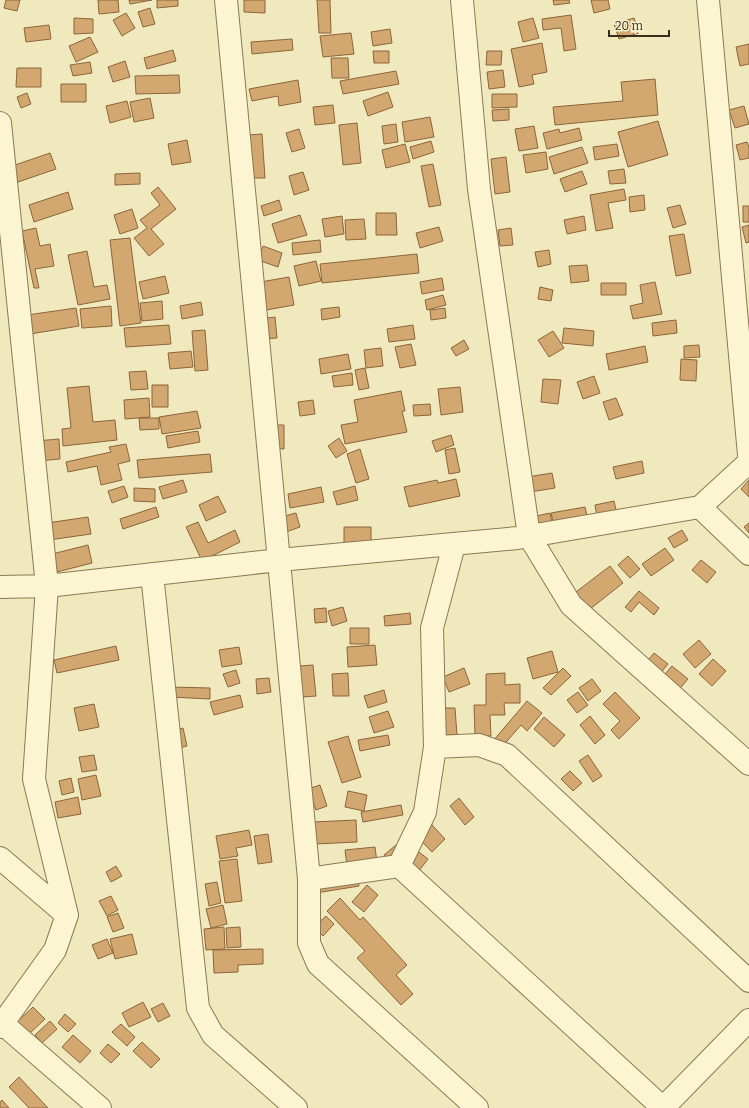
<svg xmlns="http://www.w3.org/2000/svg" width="749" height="1108" viewBox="0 0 749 1108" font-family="Bitter,serif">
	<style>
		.building { fill: #d2a770; stroke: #8c6539 }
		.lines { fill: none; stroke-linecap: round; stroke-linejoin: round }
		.street-casing { stroke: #8b7955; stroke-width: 24 }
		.street { stroke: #fbf5d1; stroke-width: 22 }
	</style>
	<rect width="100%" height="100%" fill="#f1e9be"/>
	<path class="building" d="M6,0H20L17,11L4,8Z
		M98,0H118L119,12L99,14Z
		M129,0H152L130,4Z
		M157,0H178V6L157,8Z
		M244,0H265V13L244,12Z
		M317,0H330L331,33H319Z
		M553,0H569L570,3L554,5Z
		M591,0H608L610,9L594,13Z
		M150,8L155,24L143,27L138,12Z
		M126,13L135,28L122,36L113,20Z
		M571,15L576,49L564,51L561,28L543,30L542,19Z
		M74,18L93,19V33L74,34Z
		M533,18L539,38L523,42L518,22Z
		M634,18L639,33L619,39L614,24Z
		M49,25L51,39L26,42L24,28Z
		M390,29L392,43L373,46L371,32Z
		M351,33L354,54L323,57L320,36Z
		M90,37L98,52L76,62L69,46Z
		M292,39L293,50L252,54L251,42Z
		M542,43L547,72L532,75L534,84L519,87L511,49Z
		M749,44V64L740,66L736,47Z
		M173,50L176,61L147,69L144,58Z
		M373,51H389V63H374Z
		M487,51H502L501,65H486Z
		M331,58H348L349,78H332Z
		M125,61L130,77L113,82L108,67Z
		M90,62L92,73L73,76L70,65Z
		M17,68H41V87H16Z
		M503,70L505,87L489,89L487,72Z
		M396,71L399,84L343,94L340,81Z
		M179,75L180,93L136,94L135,76Z
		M655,79L658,115L555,125L553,107L623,101L621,82Z
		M298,80L301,102L279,106L278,96L252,101L249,89Z
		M61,84H86V102H61Z
		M388,92L393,107L368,116L363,101Z
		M27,93L31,104L21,108L17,97Z
		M492,94H517V107L492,108Z
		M150,98L154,118L134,122L130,102Z
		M127,101L131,117L110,123L106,106Z
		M333,105L335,123L315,125L313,107Z
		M744,106L749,124L735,128L729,110Z
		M509,109V120L493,121L492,110Z
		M430,117L434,137L405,142L402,122Z
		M658,121L668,155L628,167L618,132Z
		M357,123L361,163L343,165L339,125Z
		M396,124L398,142L384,144L382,126Z
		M534,126L538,148L519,151L515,129Z
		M579,128L582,140L547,149L543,133L559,129L560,133Z
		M299,129L305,148L292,152L286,133Z
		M262,134L265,178H251L248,135Z
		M187,140L191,162L172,165L168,144Z
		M431,141L434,152L413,159L410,147Z
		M747,142L749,147V158L740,160L736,145Z
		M405,144L410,162L386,168L382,150Z
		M617,144L619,156L595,160L593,147Z
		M582,147L588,163L554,174L549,157Z
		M546,152L548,169L526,173L523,155Z
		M50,153L56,169L18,182L12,166Z
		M506,157L510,192L495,194L491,159Z
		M433,164L441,205L429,207L421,166Z
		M624,169L626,183L610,184L608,171Z
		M582,171L587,184L565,192L560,179Z
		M303,172L309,190L294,195L289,176Z
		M140,173V184L115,185V174Z
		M158,187L176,209L151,229L164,244L149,256L134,238L147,228L140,220L160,205L151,193Z
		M624,189L626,200L608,203L613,228L596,231L590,195Z
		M68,192L73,209L34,222L29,205Z
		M644,195L645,210L630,212L629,197Z
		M279,200L282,210L264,216L261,206Z
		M680,205L686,224L673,228L667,208Z
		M743,206H749V222H743Z
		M132,209L138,228L120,234L114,215Z
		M376,213H396L397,235H376Z
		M300,215L307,235L278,243L272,224Z
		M342,216L344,234L325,237L322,219Z
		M584,216L586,230L567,234L564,220Z
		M364,219L366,239L346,240L345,220Z
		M749,225V242L746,243L742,227Z
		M439,227L443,241L420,248L416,233Z
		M36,228L40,246L50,244L54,266L35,269L39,288H34L22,231Z
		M511,228L513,245L500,246L498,230Z
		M684,234L691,273L676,276L669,236Z
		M130,238L141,323L120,326L110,240Z
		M320,240L321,252L293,255L292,243Z
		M263,246L282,253L278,267L258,260Z
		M549,250L551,264L538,267L535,252Z
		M87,251L94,287L107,285L110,299L78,305L68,255Z
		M417,254L419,273L322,283L320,264Z
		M316,261L321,281L299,286L294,266Z
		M587,265L589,281L571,283L569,266Z
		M165,276L169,293L143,299L139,282Z
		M289,277L294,305L261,311L255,283Z
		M442,278L444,290L422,294L420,282Z
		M655,282L662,314L633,319L630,306L643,303L640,285Z
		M601,283H626V295H601Z
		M540,287L553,290L551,301L538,299Z
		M443,295L446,305L427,310L425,300Z
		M162,301L163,319L142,321L140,303Z
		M201,302L203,315L182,319L180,306Z
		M111,306L112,326L82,328L80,309Z
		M339,307L340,317L322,320L321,309Z
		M76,308L79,326L30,334L27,315Z
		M445,308L446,318L431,320L430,310Z
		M275,317L277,338L262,339L260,319Z
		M676,320L677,333L653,336L652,323Z
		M169,325L171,344L126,347L124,328Z
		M413,325L415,339L389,342L387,329Z
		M564,328L594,331L593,346L562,343Z
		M205,330L208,370L195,371L192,331Z
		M553,331L564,348L549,357L538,340Z
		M464,340L469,349L456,356L451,348Z
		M411,344L416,365L400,368L395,347Z
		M699,345L700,357L684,358V346Z
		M645,346L648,362L609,370L606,354Z
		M381,348L383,366L366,368L364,350Z
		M191,351L193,367L170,369L168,353Z
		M348,354L351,369L321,374L319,359Z
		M681,359L697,360L696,381L680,380Z
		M365,368L369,388L359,390L355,370Z
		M146,371L148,389L131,390L129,372Z
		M352,373L353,385L334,387L332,376Z
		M594,376L600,393L583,399L577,382Z
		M543,379L561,380L558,404L541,402Z
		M152,385H168V407H152Z
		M89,386L93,422L115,420L117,440L63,446L62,429L71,428L67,388Z
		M460,387L463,412L441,415L438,389Z
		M401,391L405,411H402L407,432L345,444L341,425L358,422L354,400Z
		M149,398L150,417L125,419L124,400Z
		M616,398L623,415L609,420L603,402Z
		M313,400L315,414L300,416L298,402Z
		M430,404L431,415L414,416L413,405Z
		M197,411L201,428L162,434L159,417Z
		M139,418H159V429L140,430Z
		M270,425H284V449L270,448Z
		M198,431L200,442L168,448L166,436Z
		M451,435L454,445L436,452L432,441Z
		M339,438L347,451L336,458L328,446Z
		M59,439L60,459L38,461L36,441Z
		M126,444L130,461L118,464L122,480L101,485L97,466L68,472L66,462L111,452L109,447Z
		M455,448L460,472L449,474L445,450Z
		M360,449L369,479L356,483L347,454Z
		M210,454L212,472L139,478L137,460Z
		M642,461L644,473L616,479L613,467Z
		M552,473L555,488L530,492L527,477Z
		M456,479L460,496L409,507L404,487L437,480L438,483Z
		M183,480L187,492L163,499L159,487Z
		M749,480V497L741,489Z
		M124,486L128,497L112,503L108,491Z
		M355,486L358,500L337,505L333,492Z
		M321,487L324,502L290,508L288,494Z
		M134,488L155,489V502L134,501Z
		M218,496L226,512L206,521L199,505Z
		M614,501L618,518L598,522L595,505Z
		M156,507L159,517L123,529L120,519Z
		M585,507L588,520L554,526L551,513Z
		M296,513L300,527L286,532L281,517Z
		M550,513L553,528L530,533L527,518Z
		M88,517L91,534L49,540L47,523Z
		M198,522L208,543L235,530L240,542L202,561L186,527Z
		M749,523V533L744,527Z
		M344,527H371V546H344Z
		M682,530L688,540L674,548L668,538Z
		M88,545L92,563L49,574L44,556Z
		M665,548L674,560L651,576L642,564Z
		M628,556L640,569L630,578L618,565Z
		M701,560L716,572L707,583L692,570Z
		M610,566L623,583L585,613L572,595Z
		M639,591L659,608L654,615L639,602L631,612L625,607Z
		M343,607L347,621L332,626L328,611Z
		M326,608L327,622L315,623L314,609Z
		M410,613L411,624L385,626L384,616Z
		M350,628H369V644H350Z
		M699,640L711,654L695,668L683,654Z
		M375,645L377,665L348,667L347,647Z
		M116,646L119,660L57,673L54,660Z
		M239,647L242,664L222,667L219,650Z
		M552,651L558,672L533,679L527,658Z
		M654,653L668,664L659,675L645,664Z
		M713,659L726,671L712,686L699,674Z
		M313,665L316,696L302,697L300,666Z
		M672,666L688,679L676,693L660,680Z
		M464,668L470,684L449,692L443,677Z
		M563,668L571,676L551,695L543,688Z
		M236,670L240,683L228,687L223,674Z
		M348,673L349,696H333L332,674Z
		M505,673V685L520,684V703H504L505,715H490L491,736H475L474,705H486V674Z
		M269,678L271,692L257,694L256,679Z
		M592,679L601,691L588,701L579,688Z
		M171,687L210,688V699L170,697Z
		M384,690L387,702L368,708L364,696Z
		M578,692L588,705L577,713L567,700Z
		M615,692L640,718L619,739L611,730L620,721L603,704Z
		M240,695L243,707L214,715L210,702Z
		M527,701L542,713L527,731L521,725L501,748L493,741Z
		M94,704L99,727L79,731L74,708Z
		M441,708H455L457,735H443Z
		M388,711L394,727L374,733L369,717Z
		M590,716L605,735L595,744L580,725Z
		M544,717L565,735L554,747L534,729Z
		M183,728L187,746L167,751L162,734Z
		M388,735L390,745L360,751L358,740Z
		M348,736L361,777L342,783L328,742Z
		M94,755L97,770L82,772L79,757Z
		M588,755L602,776L593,782L579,761Z
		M570,771L582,783L573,791L561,779Z
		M96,775L101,796L82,800L78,779Z
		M71,778L74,792L62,795L59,781Z
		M320,785L327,806L316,810L308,789Z
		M348,791L367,795L364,811L345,807Z
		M78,797L81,814L58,818L55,802Z
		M459,798L474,817L465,825L450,806Z
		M401,805L403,815L363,822L361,812Z
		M421,813L445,839L432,852L407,826Z
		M356,820L357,842L315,844L313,822Z
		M249,830L252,845L236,848L238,856L220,859L216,836Z
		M268,834L272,862L258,864L254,836Z
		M402,840L392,865L384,855Z
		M375,847L377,863L347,866L345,850Z
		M415,849L428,859L415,876L402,866Z
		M237,859L242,901L225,903L219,861Z
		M116,866L122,876L111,882L106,872Z
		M357,871L359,886L316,893L313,878Z
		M217,882L221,903L209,906L205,884Z
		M367,885L378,895L364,912L352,902Z
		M111,896L118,910L107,916L99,901Z
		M340,898L360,920L363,917L407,965L396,975L413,994L401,1005L357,958L365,951L327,911Z
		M223,905L227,924L211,928L206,909Z
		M118,913L124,928L113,932L107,917Z
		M326,916L334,924L323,936L314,927Z
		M224,927L225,949L206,950L204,929Z
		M240,927L241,947L227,948L226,928Z
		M132,934L137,954L115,959L110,939Z
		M107,939L113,953L98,959L92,945Z
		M263,949V964L238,965V972L214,973L213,950Z
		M143,1002L151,1017L129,1027L122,1013Z
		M163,1003L170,1016L158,1022L151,1009Z
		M33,1007L45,1019L15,1047L3,1035Z
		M65,1014L76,1024L68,1032L58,1023Z
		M50,1021L57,1029L42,1043L35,1035Z
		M121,1024L135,1037L127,1046L112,1032Z
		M73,1035L91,1051L80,1063L62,1047Z
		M142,1042L160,1059L151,1068L133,1051Z
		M108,1044L120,1054L111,1063L100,1053Z
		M19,1077L48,1108H29L9,1087Z
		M2,1100L9,1108H0V1102Z"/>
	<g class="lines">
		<defs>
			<path id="street" d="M226,0L309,879V943L318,964L477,1108
				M462,0L479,189L529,536L571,605L749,764
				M708,0L749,455
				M0,123L47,586L34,779L67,915L55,950L0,1027
				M700,507L749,554
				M454,545L432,628L435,747L479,745L507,755L749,981
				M152,574L198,1008L213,1035L296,1108
				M0,587L47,586L279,560L518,538L700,507L749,462
				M0,858L67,915
				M399,866L425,812L435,747
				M309,879L399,866L663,1108
				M3,1024L100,1108
				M663,1108L749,1020"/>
		</defs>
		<use href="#street" class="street-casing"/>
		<use href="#street" class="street"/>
	</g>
	<path d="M609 30v6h60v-6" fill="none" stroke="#392e1b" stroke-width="2"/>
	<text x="615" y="30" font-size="12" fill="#392e1b" stroke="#f8f2ce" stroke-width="3" paint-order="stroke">20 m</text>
</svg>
